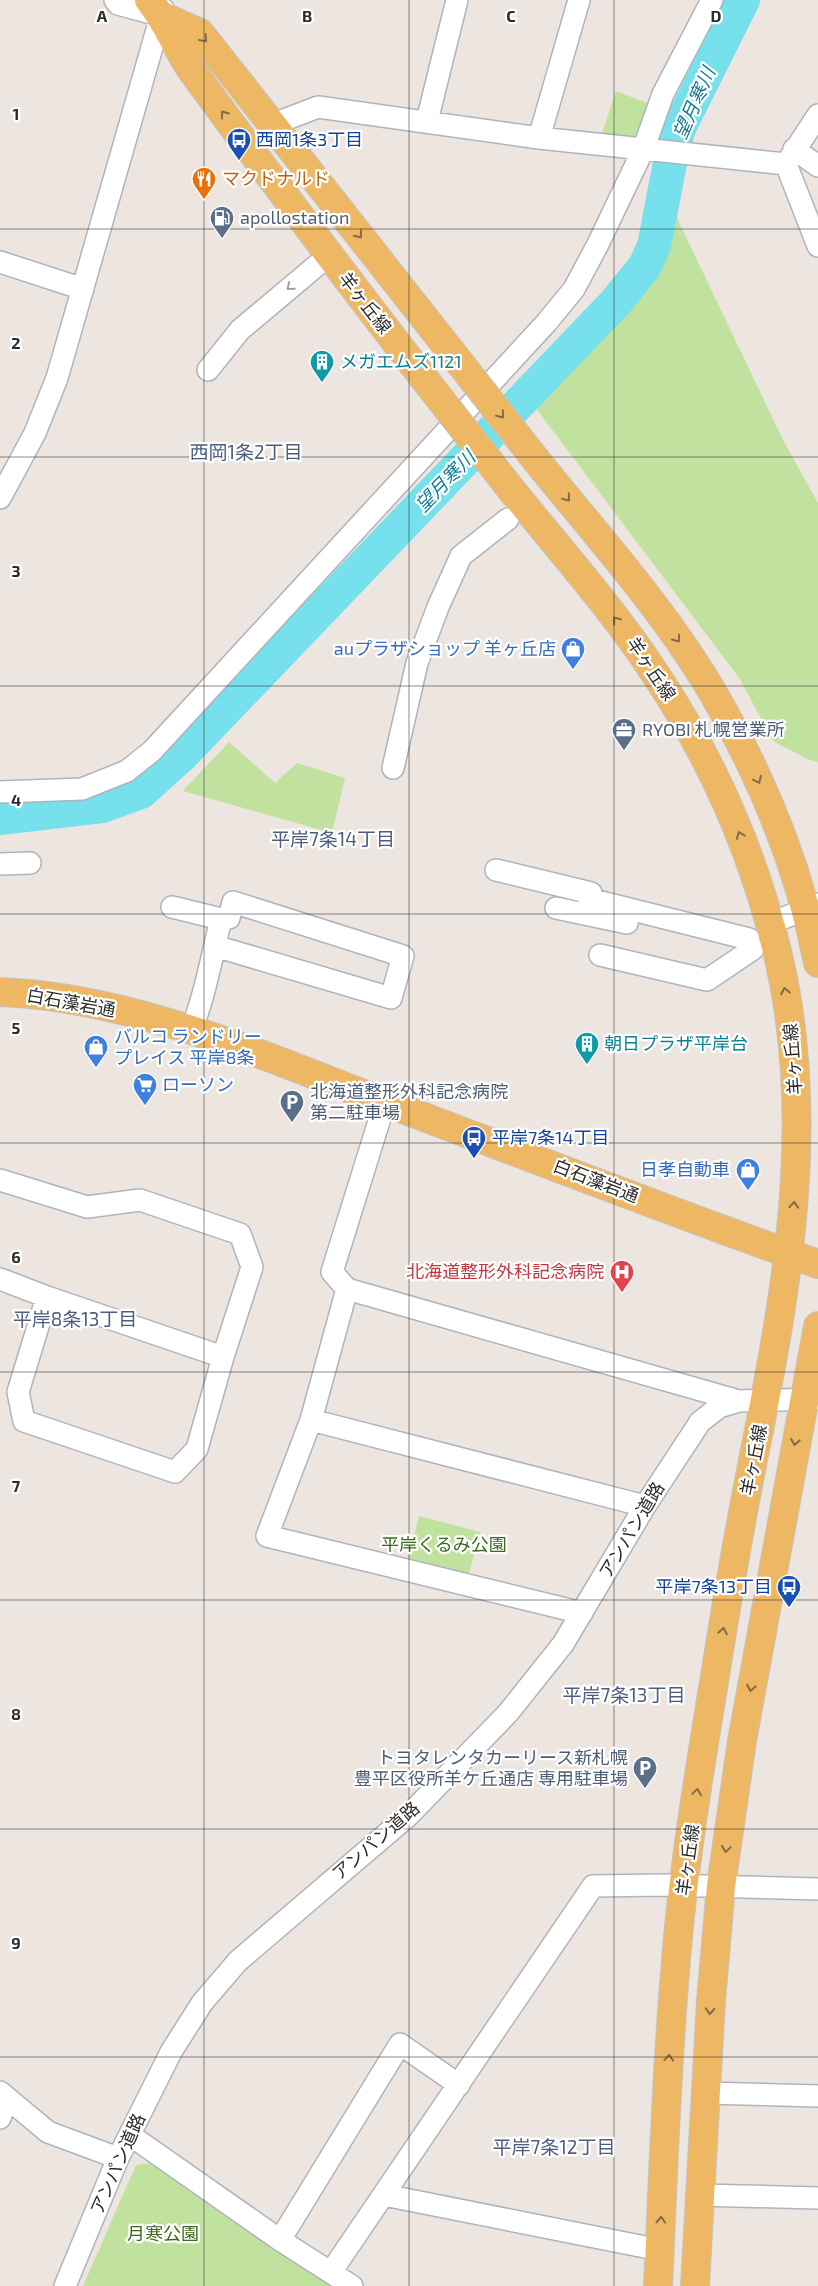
<svg xmlns="http://www.w3.org/2000/svg" width="818" height="2286" viewBox="0 0 818 2286" font-family="'Exo 2','Noto Sans JP',sans-serif">
	<style>
		.green { fill: #c0e29e }
		.lines { fill: none; stroke-linecap: round; stroke-linejoin: round }
		.river { stroke: #76e0ec; stroke-width: 34 }
		.minor-casing { stroke: #afb4bc; stroke-width: 24 }
		.major-casing { stroke: #c4c4c4; stroke-width: 30 }
		.minor { stroke: #fff; stroke-width: 21 }
		.major { stroke: #eeb764; stroke-width: 28 }
		.major-bridge-casing { stroke: #c4c4c4; stroke-width: 30; stroke-linecap: butt }
		.major-bridge { stroke: #eeb764; stroke-width: 28 }
		.oneway { stroke: #836b45 }
		.oneway2 { stroke: #a0a0a0 }
		.grid { fill: none; stroke: #2c2c2c; stroke-width: 1; stroke-opacity: 0.55 }
		.labels { text-anchor: middle; stroke-width: 4.5; stroke-linejoin: round; paint-order: stroke }
		.transit-label { font-size: 18px; fill: #164399; stroke: #fff; text-anchor: start }
		.food-label { font-size: 18px; fill: #c56008; stroke: #fff; text-anchor: start }
		.service-label { font-size: 18px; fill: #4e5e75; stroke: #fff; text-anchor: start }
		.street-label { font-size: 18px; fill: #2c2c2c; stroke: #fff }
		.culture-label { font-size: 18px; fill: #0d838f; stroke: #fff; text-anchor: start }
		.shop-label { font-size: 18px; fill: #366cbe; stroke: #fff; text-anchor: end }
		.health-label { font-size: 18px; fill: #be3a42; stroke: #fff; text-anchor: end }
		.park-label { font-size: 18px; fill: #39691d; stroke: #fff }
		.water-label { font-size: 19px; font-style: italic; fill: #117d95; stroke: #fff }
		.neighbourhood-label { font-size: 19px; fill: #4d5d7d; stroke: #fff }
		.grid-label { font-size: 16px; text-anchor: middle; font-weight: bold; fill: #2c2c2c; stroke: #fff; stroke-width: 4.5; stroke-linejoin: round; paint-order: stroke }
	</style>
	<rect width="100%" height="100%" fill="#ede5df"/>
	<path class="green" d="M616,91L652,105L642,142L600,139Z
		M677,218L783,440L818,503V762L807,759L773,741L740,679L535,407L647,291Z
		M229,742L275,783L297,763L345,778L332,833L183,791Z
		M419,1516L480,1532L469,1574L408,1558Z
		M152,2163L334,2286H83L136,2165Z"/>
	<g class="lines">
		<path class="river" d="M0,818L102,806L141,792L182,755L616,302L645,266L654,246L671,158L679,128L743,0"/>
		<defs>
			<path id="minor" d="M115,0L118,4L162,16
				M427,121L457,0
				M271,125L318,107L539,138L786,164L818,115
				M539,138L579,0
				M794,149L818,166
				M786,164L818,246
				M0,262L83,289
				M208,370L240,330L328,256
				M0,498L35,433L57,378L163,9
				M393,768L417,663L438,607L461,556L508,519
				M0,792L82,789L127,771L152,751L547,322L574,289L597,246L643,150L663,94L712,0
				M0,864L30,863
				M496,870L591,893L589,899L749,939
				M172,907L221,919
				M556,908L627,923
				M769,924L818,904
				M600,955L707,980L753,949
				M191,1031C205,995 212,956 221,919L229,918L233,902L403,956L391,998L215,946
				M385,1102L332,1272L347,1289L311,1420L267,1536L582,1613
				M0,1180L87,1207L140,1200L240,1234L252,1267L223,1357L197,1449L175,1472L24,1421L18,1392L47,1297
				M0,1279L47,1297L223,1357
				M347,1289L739,1401
				M311,1420L645,1506
				M0,2092L48,2132L118,2158
				M705,2093L818,2096
				M0,2118L7,2098
				M130,2135L280,2240L352,2286
				M384,2195L660,2250
				M700,2195L818,2198
				M280,2240L400,2044L459,2085
				M331,2272L593,1886L664,1885L818,1889
				M65,2286L118,2158L171,2052L202,2003L238,1961L409,1815L508,1713L563,1644L645,1506L700,1422L719,1407L739,1401L818,1399"/>
			<path id="major" d="M149,0C168,23 177,51 195,75C273,181 352,286 433,390
				M162,16L200,33L460,363
				M536,460C595,533 660,605 709,686C760,772 799,865 818,963
				M510,488C559,549 613,609 656,675C712,759 753,852 777,951C816,1110 790,1273 759,1430C742,1514 727,1598 714,1682C698,1779 682,1876 675,1973C666,2077 663,2182 658,2286
				M0,992C132,997 264,1056 387,1103C530,1157 674,1213 818,1264
				M695,2286L711,2001L721,1886L742,1741L818,1326"/>
		</defs>
		<use href="#minor" class="minor-casing"/>
		<use href="#major" class="major-casing"/>
		<use href="#minor" class="minor"/>
		<use href="#major" class="major"/>
		<defs>
			<path id="major-bridge" d="M460,363L536,460
				M433,390L510,488"/>
		</defs>
		<use href="#major-bridge" class="major-bridge-casing"/>
		<use href="#major-bridge" class="major-bridge"/>
	</g>
	<defs><path id="oneway-chevron" d="M-2-3.5L2.5 0L-2 3.5" fill="none" stroke-width="1.6" stroke-linecap="round" stroke-linejoin="round" transform="scale(1.25)"/></defs>
	<g class="oneway">
		<use href="#oneway-chevron" transform="translate(204 39) rotate(49)"/>
		<use href="#oneway-chevron" transform="translate(224 114) rotate(-126)"/>
		<use href="#oneway-chevron" transform="translate(359 235) rotate(52)"/>
		<use href="#oneway-chevron" transform="translate(501 415) rotate(52)"/>
		<use href="#oneway-chevron" transform="translate(567 498) rotate(51)"/>
		<use href="#oneway-chevron" transform="translate(616 620) rotate(-129)"/>
		<use href="#oneway-chevron" transform="translate(677 639) rotate(55)"/>
		<use href="#oneway-chevron" transform="translate(758 780) rotate(65)"/>
		<use href="#oneway-chevron" transform="translate(740 835) rotate(-111)"/>
		<use href="#oneway-chevron" transform="translate(785 991) rotate(-101)"/>
		<use href="#oneway-chevron" transform="translate(794 1205) rotate(-86)"/>
		<use href="#oneway-chevron" transform="translate(795 1442) rotate(100)"/>
		<use href="#oneway-chevron" transform="translate(723 1631) rotate(-80)"/>
		<use href="#oneway-chevron" transform="translate(751 1688) rotate(100)"/>
		<use href="#oneway-chevron" transform="translate(697 1792) rotate(-82)"/>
		<use href="#oneway-chevron" transform="translate(726 1849) rotate(98)"/>
		<use href="#oneway-chevron" transform="translate(710 2011) rotate(93)"/>
		<use href="#oneway-chevron" transform="translate(669 2058) rotate(-86)"/>
		<use href="#oneway-chevron" transform="translate(661 2220) rotate(-87)"/>
	</g>
	<use class="oneway2" href="#oneway-chevron" transform="translate(290 287) rotate(140)"/>
	<path class="grid" d="M204,0V2286M409,0V2286M614,0V2286M0,229H818M0,457H818M0,686H818M0,914H818M0,1143H818M0,1372H818M0,1600H818M0,1829H818M0,2057H818"/>
	<defs>
		<symbol id="bus-pin" viewBox="-11 -11 22 30"><path d="M0 17L-7.5 6A9.5 9.5 0 1 1 7.5 6Z" fill="#1a4fb4" stroke="#fff"/><path d="M-5-6H5V4H4V6H2V4H-2V6H-4V4H-5ZM-3.5-4V0h7V-4ZM-3.5 1.2v1.5H-2V1.2ZM2 1.2v1.5H3.5V1.2Z" fill="#fff"/></symbol>
		<symbol id="restaurant-pin" viewBox="-11 -11 22 30"><path d="M0 17L-7.5 6A9.5 9.5 0 1 1 7.5 6Z" fill="#e8710a" stroke="#fff"/><path d="M-5-6h1v4h1v-4h1v4h1v-4h1v5L-1.5 .5V6h-2V.5L-5-1ZM5-6V6H3V1.5H1.5Q1.5-4 5-6Z" fill="#fff"/></symbol>
		<symbol id="fuel-pin" viewBox="-11 -11 22 30"><path d="M0 17L-7.5 6A9.5 9.5 0 1 1 7.5 6Z" fill="#5c6f8a" stroke="#fff"/><path d="M-5.5-6h7V0h2V4h1.3V-2.5L3-4.5l.8-.8L6-3V5H2.5V1h-1V6h-7ZM-4.2-4.7v3.2H.2V-4.7Z" fill="#fff"/></symbol>
		<symbol id="building-pin" viewBox="-11 -11 22 30"><path d="M0 17L-7.5 6A9.5 9.5 0 1 1 7.5 6Z" fill="#0f9aa8" stroke="#fff"/><path d="M-4-6H4V6H1V3H-1V6H-4ZM-2.5-4.3h1.7v1.8h-1.7ZM.8-4.3h1.7v1.8H.8ZM-2.5-1h1.7V.8h-1.7ZM.8-1h1.7V.8H.8Z" fill="#fff"/></symbol>
		<symbol id="shop-pin" viewBox="-11 -11 22 30"><path d="M0 17L-7.5 6A9.5 9.5 0 1 1 7.5 6Z" fill="#3f7fe0" stroke="#fff"/><path d="M-5-2.5h2.3a2.7 3.5 0 0 1 5.4 0H5L5.5 6h-11ZM-1.5-2.5h3a1.5 2.3 0 0 0-3 0Z" fill="#fff"/></symbol>
		<symbol id="office-pin" viewBox="-11 -11 22 30"><path d="M0 17L-7.5 6A9.5 9.5 0 1 1 7.5 6Z" fill="#5c6f8a" stroke="#fff"/><path d="M-6-3h4V-5.5h4V-3h4V5H-6ZM-1-4.5V-3h2v-1.5ZM-6 0V1H6V0Z" fill="#fff"/></symbol>
		<symbol id="supermarket-pin" viewBox="-11 -11 22 30"><path d="M0 17L-7.5 6A9.5 9.5 0 1 1 7.5 6Z" fill="#3f7fe0" stroke="#fff"/><path d="M-6-5.5h2.5l.6 2H6L4.5 2H-2.5L-4.4-4H-6ZM-1.5 3.2a1.3 1.3 0 1 0 .1 0ZM3 3.2a1.3 1.3 0 1 0 .1 0Z" fill="#fff"/></symbol>
		<symbol id="parking-pin" viewBox="-11 -11 22 30"><path d="M0 17L-7.5 6A9.5 9.5 0 1 1 7.5 6Z" fill="#5c6f8a" stroke="#fff"/><path d="M-3.5-5.5H1a3.5 3.5 0 0 1 0 7H-1V5.5H-3.5ZM-1-3.4V-.6H.8a1.4 1.4 0 0 0 0-2.8Z" fill="#fff"/></symbol>
		<symbol id="hospital-pin" viewBox="-11 -11 22 30"><path d="M0 17L-7.5 6A9.5 9.5 0 1 1 7.5 6Z" fill="#e0444e" stroke="#fff"/><path d="M-5-5h3v3.5h4V-5h3V5h-3V1.5h-4V5h-3Z" fill="#fff"/></symbol>
	</defs>
	<g fill-rule="evenodd">
		<use href="#bus-pin" x="225" y="126" width="28" height="38"/>
		<use href="#restaurant-pin" x="190" y="165" width="28" height="38"/>
		<use href="#fuel-pin" x="208" y="204" width="28" height="38"/>
		<use href="#building-pin" x="308" y="348" width="28" height="38"/>
		<use href="#shop-pin" x="559" y="635" width="28" height="38"/>
		<use href="#office-pin" x="610" y="716" width="28" height="38"/>
		<use href="#building-pin" x="573" y="1030" width="28" height="38"/>
		<use href="#shop-pin" x="82" y="1033" width="28" height="38"/>
		<use href="#supermarket-pin" x="131" y="1071" width="28" height="38"/>
		<use href="#parking-pin" x="278" y="1088" width="28" height="38"/>
		<use href="#bus-pin" x="460" y="1124" width="28" height="38"/>
		<use href="#shop-pin" x="734" y="1156" width="28" height="38"/>
		<use href="#hospital-pin" x="608" y="1258" width="28" height="38"/>
		<use href="#bus-pin" x="775" y="1573" width="28" height="38"/>
		<use href="#parking-pin" x="631" y="1754" width="28" height="38"/>
	</g>
	<g class="labels">
		<g class="transit-label">
			<text x="256" y="146">西岡1条3丁目</text>
			<text x="492" y="1144">平岸7条14丁目</text>
			<text x="772" y="1593" text-anchor="end">平岸7条13丁目</text>
		</g>
		<g class="food-label">
			<text x="222" y="185">マクドナルド</text>
		</g>
		<g class="service-label">
			<text x="240" y="224">apollostation</text>
			<text x="642" y="736">RYOBI 札幌営業所</text>
			<text x="310" y="1098">北海道整形外科記念病院<tspan x="310" dy="21">第二駐車場</tspan></text>
			<text x="628" y="1764" text-anchor="end">トヨタレンタカーリース新札幌<tspan x="628" dy="21">豊平区役所羊ケ丘通店 専用駐車場</tspan></text>
		</g>
		<g class="street-label">
			<text transform="translate(365 303) rotate(52)" y="6">羊ヶ丘線</text>
			<text transform="translate(651 669) rotate(56)" y="6">羊ヶ丘線</text>
			<text transform="translate(71 1003) rotate(10)" y="6">白石藻岩通</text>
			<text transform="translate(793 1059) rotate(-94)" y="6">羊ヶ丘線</text>
			<text transform="translate(596 1181) rotate(21)" y="6">白石藻岩通</text>
			<text transform="translate(754 1460) rotate(-79)" y="6">羊ヶ丘線</text>
			<text transform="translate(632 1530) rotate(-59)" y="6">アンパン道路</text>
			<text transform="translate(376 1841) rotate(-41)" y="6">アンパン道路</text>
			<text transform="translate(688 1860) rotate(-82)" y="6">羊ヶ丘線</text>
			<text transform="translate(118 2164) rotate(-66)" y="6">アンパン道路</text>
		</g>
		<g class="culture-label">
			<text x="340" y="368">メガエムズ1121</text>
			<text x="604" y="1050">朝日プラザ平岸台</text>
		</g>
		<g class="shop-label">
			<text x="556" y="655">auプラザショップ 羊ヶ丘店</text>
			<text x="114" y="1043" text-anchor="start">バルコ ランドリー<tspan x="114" dy="21">プレイス 平岸8条</tspan></text>
			<text x="162" y="1091" text-anchor="start">ローソン</text>
			<text x="730" y="1176">日孝自動車</text>
		</g>
		<g class="health-label">
			<text x="604" y="1278">北海道整形外科記念病院</text>
		</g>
		<g class="park-label">
			<text x="444" y="1551">平岸くるみ公園</text>
			<text x="163" y="2240">月寒公園</text>
		</g>
		<g class="water-label">
			<text transform="translate(694 103) rotate(-66)" y="7">望月寒川</text>
			<text transform="translate(445 481) rotate(-46)" y="7">望月寒川</text>
		</g>
		<g class="neighbourhood-label">
			<text x="246" y="459">西岡1条2丁目</text>
			<text x="333" y="846">平岸7条14丁目</text>
			<text x="75" y="1326">平岸8条13丁目</text>
			<text x="624" y="1702">平岸7条13丁目</text>
			<text x="554" y="2154">平岸7条12丁目</text>
		</g>
	</g>
	<g class="grid-label">
		<text x="102" y="22">A</text>
		<text x="307" y="22">B</text>
		<text x="511" y="22">C</text>
		<text x="716" y="22">D</text>
		<text x="16" y="120">1</text>
		<text x="16" y="349">2</text>
		<text x="16" y="577">3</text>
		<text x="16" y="806">4</text>
		<text x="16" y="1034">5</text>
		<text x="16" y="1263">6</text>
		<text x="16" y="1492">7</text>
		<text x="16" y="1720">8</text>
		<text x="16" y="1949">9</text>
	</g>
</svg>
